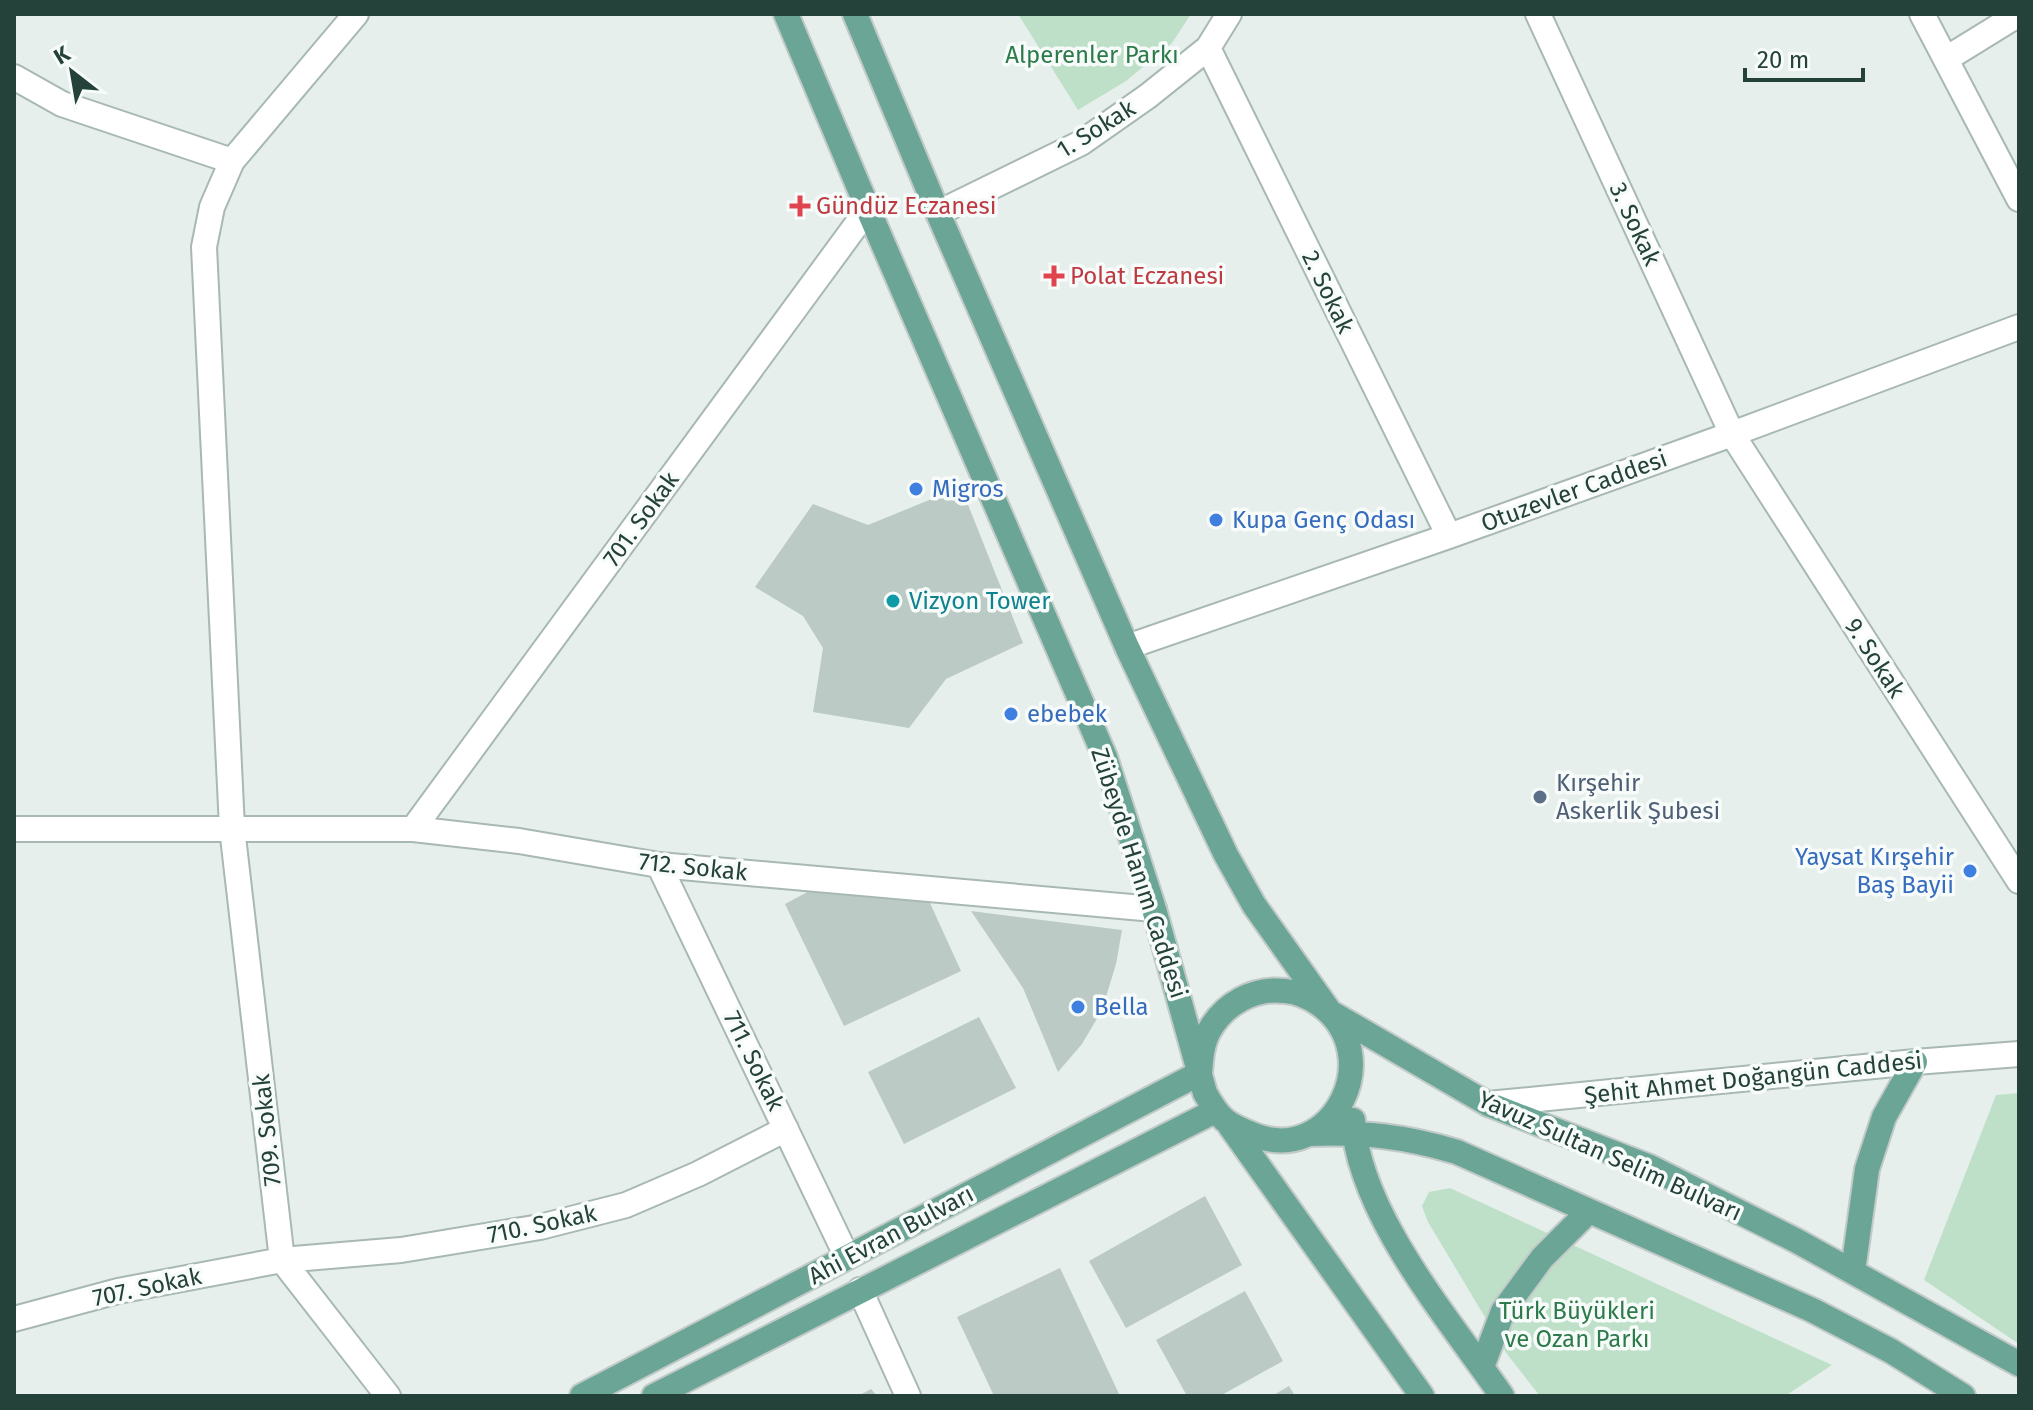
<svg xmlns="http://www.w3.org/2000/svg" width="2033" height="1410" viewBox="0 0 2033 1410" font-family="'Fira Sans',sans-serif">
	<style>
		.green { fill: #bfe0c8 }
		.building { fill: #bbcac4 }
		.lines { fill: none; stroke-linecap: round; stroke-linejoin: round }
		.minor-casing { stroke: #a8b8b2; stroke-width: 28 }
		.major-casing { stroke: #c2cac8; stroke-width: 28 }
		.minor { stroke: #fff; stroke-width: 24 }
		.major { stroke: #6aa596; stroke-width: 24 }
		.health-dot { fill: #e0444e; stroke: #f7fbf9; stroke-width: 3 }
		.shop-dot { fill: #3f7fe0; stroke: #f7fbf9; stroke-width: 3 }
		.culture-dot { fill: #0f9aa8; stroke: #f7fbf9; stroke-width: 3 }
		.service-dot { fill: #5c6f8a; stroke: #f7fbf9; stroke-width: 3 }
		.labels { text-anchor: middle; stroke-width: 7; stroke-linejoin: round; paint-order: stroke }
		.park-label { font-size: 24px; fill: #2d7a4b; stroke: #f7fbf9 }
		.street-label { font-size: 24px; fill: #24423a; stroke: #f7fbf9 }
		.health-label { font-size: 24px; fill: #be3a42; stroke: #f7fbf9; text-anchor: start }
		.shop-label { font-size: 24px; fill: #366cbe; stroke: #f7fbf9; text-anchor: start }
		.culture-label { font-size: 24px; fill: #0d838f; stroke: #f7fbf9; text-anchor: start }
		.service-label { font-size: 24px; fill: #4e5e75; stroke: #f7fbf9; text-anchor: start }
	</style>
	<rect width="100%" height="100%" fill="#e6efeb"/>
	<path class="green" d="M1018,14H1191L1172,43L1126,81L1078,110Z
		M2019,1093V1344L1924,1280L1996,1095Z
		M1450,1188L1832,1365L1785,1396H1540L1507,1354L1428,1222L1422,1206L1429,1192Z"/>
	<path class="building" d="M961,487L1023,643L946,679L909,728L813,712L823,648L803,616L755,587L813,504L868,525Z
		M815,888L930,903L961,971L844,1026L785,904Z
		M971,911L1122,930L1116,964L1102,1010L1082,1044L1058,1072L1023,988Z
		M979,1017L1016,1088L904,1144L868,1072Z
		M1205,1196L1242,1265L1126,1328L1089,1261Z
		M1060,1268L1120,1396H994L957,1317Z
		M1245,1291L1283,1361L1220,1396H1187L1156,1340Z
		M1289,1386L1295,1396H1272Z
		M871,1389L877,1396H858Z"/>
	<g class="lines">
		<defs>
			<path id="minor" d="M356,14L232,161L212,207L204,247L232,828L282,1260L388,1396
				M1538,14L1732,434L2019,881
				M1922,14L2019,199
				M1208,48L1449,536
				M1946,59L2019,14
				M14,77L62,104L232,161
				M938,213L1081,143L1148,96L1208,48L1229,14
				M1127,647L1449,536L1732,434L2019,327
				M14,829H413L519,841L659,865L1154,909
				M413,829L868,209
				M659,865L847,1257
				M1488,1104L1915,1062L2019,1054
				M860,1290L908,1396
				M14,1319L118,1291L282,1260L401,1250L540,1227L626,1205L698,1174L786,1129"/>
			<path id="major" d="M786,14L868,209L1105,757L1154,909L1205,1093C1220,1120 1226,1124 1254,1135C1333,1166 1389,1054 1319,1004C1309,997 1297,992 1285,991C1254,987 1224,1004 1209,1031C1202,1044 1201,1059 1200,1073
				M855,14L938,213L1127,647L1226,855L1254,905L1330,1012L1488,1104L1650,1167L1797,1241L2019,1364
				M1353,1120C1359,1215 1449,1319 1502,1396
				M1230,1126L1422,1396
				M1309,1134C1363,1132 1404,1136 1457,1152L1812,1310L1891,1351L1963,1396
				M1853,1271L1867,1169L1884,1117L1915,1062
				M1482,1367L1503,1311L1542,1258L1589,1211
				M582,1396L1200,1073
				M654,1396L1215,1111"/>
		</defs>
		<use href="#minor" class="minor-casing"/>
		<use href="#major" class="major-casing"/>
		<use href="#minor" class="minor"/>
		<use href="#major" class="major"/>
	</g>
	<g class="health-dot">
		<path d="M796 194h8v8h8v8h-8v8h-8v-8h-8v-8h8z"/>
		<path d="M1050 264h8v8h8v8h-8v8h-8v-8h-8v-8h8z"/>
	</g>
	<g class="shop-dot">
		<circle cx="916" cy="489" r="8"/>
		<circle cx="1216" cy="520" r="8"/>
		<circle cx="1011" cy="714" r="8"/>
		<circle cx="1970" cy="871" r="8"/>
		<circle cx="1078" cy="1007" r="8"/>
	</g>
	<circle class="culture-dot" cx="893" cy="601" r="8"/>
	<circle class="service-dot" cx="1540" cy="797" r="8"/>
	<g class="labels">
		<g class="park-label">
			<text x="1092" y="63">Alperenler Parkı</text>
			<text x="1577" y="1319">Türk Büyükleri<tspan x="1577" dy="28">ve Ozan Parkı</tspan></text>
		</g>
		<g class="street-label">
			<text transform="translate(1096 129) rotate(-32)" y="8">1. Sokak</text>
			<text transform="translate(1635 224) rotate(65)" y="8">3. Sokak</text>
			<text transform="translate(1328 292) rotate(64)" y="8">2. Sokak</text>
			<text transform="translate(1574 491) rotate(-20)" y="8">Otuzevler Caddesi</text>
			<text transform="translate(641 519) rotate(-54)" y="8">701. Sokak</text>
			<text transform="translate(1875 658) rotate(57)" y="8">9. Sokak</text>
			<text transform="translate(693 867) rotate(6)" y="8">712. Sokak</text>
			<text transform="translate(1139 873) rotate(72)" y="8">Zübeyde Hanım Caddesi</text>
			<text transform="translate(754 1061) rotate(64)" y="8">711. Sokak</text>
			<text transform="translate(1753 1078) rotate(-6)" y="8">Şehit Ahmet Doğangün Caddesi</text>
			<text transform="translate(267 1130) rotate(-96)" y="8">709. Sokak</text>
			<text transform="translate(1610 1156) rotate(24)" y="8">Yavuz Sultan Selim Bulvarı</text>
			<text transform="translate(542 1224) rotate(-12)" y="8">710. Sokak</text>
			<text transform="translate(891 1235) rotate(-28)" y="8">Ahi Evran Bulvarı</text>
			<text transform="translate(147 1287) rotate(-12)" y="8">707. Sokak</text>
		</g>
		<g class="health-label">
			<text x="816" y="214">Gündüz Eczanesi</text>
			<text x="1070" y="284">Polat Eczanesi</text>
		</g>
		<g class="shop-label">
			<text x="932" y="497">Migros</text>
			<text x="1232" y="528">Kupa Genç Odası</text>
			<text x="1027" y="722">ebebek</text>
			<text x="1954" y="865" text-anchor="end">Yaysat Kırşehir<tspan x="1954" dy="28">Baş Bayii</tspan></text>
			<text x="1094" y="1015">Bella</text>
		</g>
		<g class="culture-label">
			<text x="909" y="609">Vizyon Tower</text>
		</g>
		<g class="service-label">
			<text x="1556" y="791">Kırşehir<tspan x="1556" dy="28">Askerlik Şubesi</tspan></text>
		</g>
	</g>
	<rect width="2033" height="1410" fill="none" stroke="#24423a" stroke-width="32"/>
	<g transform="translate(72 72) rotate(329)" stroke="#f7fbf9" stroke-width="6" paint-order="stroke">
	<path d="M0-6L14 30L0 20L-14 30Z" fill="#24423a"/>
	<text y="-12" font-size="22" font-weight="bold" text-anchor="middle" fill="#24423a">K</text>
	</g>
	<path d="M1745 68v12h118v-12" fill="none" stroke="#24423a" stroke-width="4"/>
	<text x="1757" y="68" font-size="24" fill="#24423a" stroke="#f7fbf9" stroke-width="6" paint-order="stroke">20 m</text>
</svg>
